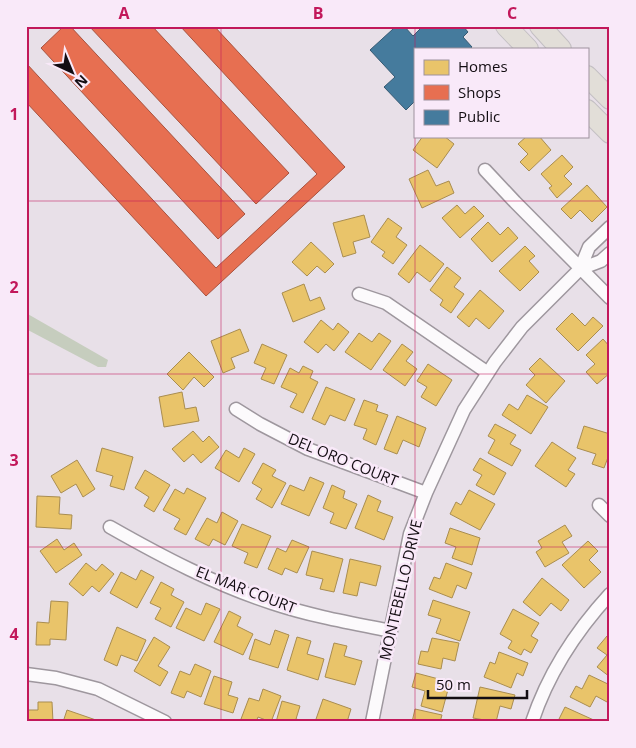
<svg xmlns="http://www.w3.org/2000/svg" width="636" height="748" viewBox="0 0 636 748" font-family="'Open Sans',sans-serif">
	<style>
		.green { fill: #c6cdbe }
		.homes { fill: #e9c46a; stroke: #a98d50 }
		.shops { fill: #e76f51; stroke: #a7523e }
		.public { fill: #457b9d; stroke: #365a73 }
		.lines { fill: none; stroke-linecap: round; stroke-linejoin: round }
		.street-casing { stroke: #9e979e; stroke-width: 15 }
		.primary-casing { stroke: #c3bfc3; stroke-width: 22 }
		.street { stroke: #fcfafc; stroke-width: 12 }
		.primary { stroke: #e2ded8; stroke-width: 20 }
		.grid { fill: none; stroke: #c2185b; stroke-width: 1; stroke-opacity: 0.55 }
		.labels { text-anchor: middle; stroke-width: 5; stroke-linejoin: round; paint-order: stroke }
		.street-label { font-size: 15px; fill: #130d12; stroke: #f9e9f9 }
		.neatline { fill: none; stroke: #c2185b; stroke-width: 2 }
		.grid-label { font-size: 16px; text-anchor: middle; font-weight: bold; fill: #c2185b }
	</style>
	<rect width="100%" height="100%" fill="#e8e0e8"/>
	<path class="green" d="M26,313L108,360L106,367H98L26,329Z"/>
	<path class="homes" d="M423,136H444L454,144L437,168L413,150Z
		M527,136H539L551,150L529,171L520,162L528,154L518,144Z
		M562,155L573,167L564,176L572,184L557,198L549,188L552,186L541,174Z
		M428,170L436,186L449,181L454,193L422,208L409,179Z
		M587,185L607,207L592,222L580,210L571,219L561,209Z
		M457,205L465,214L474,206L484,216L460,238L442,218Z
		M364,215L370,237L353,242L356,253L343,257L333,223Z
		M388,218L402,228L396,237L407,245L393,264L382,256L385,252L371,242Z
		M488,222L500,235L508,227L518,238L492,262L471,239Z
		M311,242L334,264L325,273L317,266L307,276L292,262Z
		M420,245L444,264L430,282L417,272L409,283L398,274Z
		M525,246L535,256L529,261L539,272L520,291L499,271Z
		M447,267L461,278L454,287L464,294L451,313L440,305L443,300L430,290Z
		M304,284L310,301L320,297L325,309L293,322L282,293Z
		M480,290L504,311L489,329L476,318L469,327L457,317Z
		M572,313L585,326L593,317L603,326L578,351L556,329Z
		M321,320L333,330L338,323L349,332L334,351L326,344L318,353L304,342Z
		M240,329L249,351L231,358L235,368L223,373L211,341Z
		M359,333L372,342L379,333L391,341L371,370L345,352Z
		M603,339L610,347V373L597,384L586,372L595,364L586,355Z
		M262,344L287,355L274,384L261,379L266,368L254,363Z
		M402,344L413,352L406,361L417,369L405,386L383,370Z
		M189,352L214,377L204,387L194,377L183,390L167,374Z
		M540,358L565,381L546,403L526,385L535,375L529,369Z
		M428,364L452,380L436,406L421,397L427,387L417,381Z
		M303,366L313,371L310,378L318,382L303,413L290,407L297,394L281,387L290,368L299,373Z
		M326,387L355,399L345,421L330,415L325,425L312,419Z
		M182,392L185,409L196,407L199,421L164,427L159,397Z
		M527,395L548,407L531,434L502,415L509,404L518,410Z
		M364,400L378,405L376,411L388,415L376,445L363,439L367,429L354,425Z
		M397,416L426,428L419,447L403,440L397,454L384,449Z
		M495,424L516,435L510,444L521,450L512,466L488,453L495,440L488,436Z
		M584,426L610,434V452L604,468L592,464L596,454L577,448Z
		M193,431L203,442L209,436L219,447L201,463L193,454L184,462L172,449Z
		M552,442L576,458L568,470L575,474L566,487L535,466Z
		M102,448L133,457L124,490L110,486L113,476L96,471Z
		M244,448L255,454L239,482L215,468L226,450L239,458Z
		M480,458L506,473L494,495L476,485L482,475L473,470Z
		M77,460L95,489L83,497L76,484L61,493L51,476Z
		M263,463L276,470L272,476L286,483L272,508L256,499L262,489L252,483Z
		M145,470L170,485L154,512L144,506L149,497L135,488Z
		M310,477L324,483L309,516L281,504L290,485L304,491Z
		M332,485L345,491L343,498L357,504L346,529L330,523L334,513L323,508Z
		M187,488L206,498L186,535L174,529L180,519L163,510L175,489L184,494Z
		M469,490L495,504L480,530L450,514L456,502L461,505Z
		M368,495L381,501L377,511L393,517L384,540L355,528Z
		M37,496L60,497L59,514L72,515L71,529L36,527Z
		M222,512L238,521L225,545L213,539L209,546L195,539L207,518L217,523Z
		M242,524L271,536L257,568L244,563L248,553L232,546Z
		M565,525L572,536L562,542L569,553L545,567L536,552L542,548L538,541Z
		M450,528L480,538L472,565L452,558L456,547L445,543Z
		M57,539L64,550L74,543L82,555L56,573L40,551Z
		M292,540L309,547L297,573L285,568L282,575L268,569L277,548L286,552Z
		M588,541L598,551L589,560L601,572L584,588L562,565Z
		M312,551L343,559L334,592L320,589L323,579L306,575Z
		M350,559L381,566L376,586L360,582L357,596L343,593Z
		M86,563L96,571L102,564L114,574L99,592L92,586L83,596L69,584Z
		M446,563L472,573L466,589L457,585L452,598L429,589L434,577L440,579Z
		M141,570L154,577L137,608L110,593L121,572L136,580Z
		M542,578L569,600L561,611L551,603L540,616L523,602Z
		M161,582L174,589L171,595L184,602L171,627L155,619L161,608L150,603Z
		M433,600L470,612L460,641L436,633L441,619L428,615Z
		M51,601L68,602L66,640L50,639V645H36L37,622L49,623Z
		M206,603L220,609L204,641L176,628L186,608L201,615Z
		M513,609L539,623L531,636L538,640L531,653L524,649L521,655L508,648L512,641L500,634Z
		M229,611L241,617L237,626L253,634L243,655L214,642Z
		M117,627L146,640L137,661L121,655L117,666L104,660Z
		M275,630L289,635L278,668L249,659L255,639L270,645Z
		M607,636L610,638V677L597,667L607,655L597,648Z
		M154,637L170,647L158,666L168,672L160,686L134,671Z
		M297,637L311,641L307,654L324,659L318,680L287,670Z
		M432,638L459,643L455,661L443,658L441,669L418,664L421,651L428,652Z
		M334,643L347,646L344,656L362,661L355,685L325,677Z
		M499,652L528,663L523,676L517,673L511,688L484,677L490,662L495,664Z
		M195,664L211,671L201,697L187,691L184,698L171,693L180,671L190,675Z
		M416,673L450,682L442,712L421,706L425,691L412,687Z
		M589,675L610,685V697L607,702L596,696L590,707L570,697L576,686L582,689Z
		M214,676L232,682L228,695L238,698L233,713L204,704Z
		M480,687L515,695L511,709L500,706L496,722L473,718Z
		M263,689L281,696L271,722L258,717L256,722H248L241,719L249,698L259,701Z
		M323,699L351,709L347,722H315Z
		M282,701L300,706L296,719L307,722H276Z
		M38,702H52L53,722H26V710H38Z
		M565,707L596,721L595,722H565L559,719Z
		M415,709L442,715L440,722H412Z
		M67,710L96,720L95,722H63Z"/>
	<path class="shops" d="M64,26H70L245,214L218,239L41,48Z
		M89,26H152L289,173L256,204Z
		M180,26H214L345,167L206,296L26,102V63L216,268L317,174Z"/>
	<path class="public" d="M390,26H404L413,36L423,26H463L468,32L463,37L472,47L470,49H415V101L406,110L384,87L395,77L370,50L393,29Z"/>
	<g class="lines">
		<defs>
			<path id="street" d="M485,170L515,202L610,298
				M580,269L601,261L610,253
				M359,294L386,303L488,373
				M236,409L260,424L308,449L426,493
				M599,505L610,516
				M110,527C161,556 216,585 272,603C311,616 351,623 391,631
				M26,674L56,678L98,689L165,722
				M372,722L410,534L426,493L464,410L495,362L522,327L580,269L589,247L610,227
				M532,722C548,674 576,631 610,594"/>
			<path id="primary" d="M506,26L528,49
				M540,26L561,49
				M587,76L610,99
				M587,110L610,133"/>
		</defs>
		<use href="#street" class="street-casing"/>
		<use href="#primary" class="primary-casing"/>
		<use href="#street" class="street"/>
		<use href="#primary" class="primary"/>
	</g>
	<path class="grid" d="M221,26V722M415,26V49M415,136V722M26,201H610M26,374H610M26,547H610"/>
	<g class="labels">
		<g class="street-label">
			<text transform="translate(343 460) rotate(22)" y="5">DEL ORO COURT</text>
			<text transform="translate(246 590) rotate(21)" y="5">EL MAR COURT</text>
			<text transform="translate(401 590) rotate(-77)" y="5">MONTEBELLO DRIVE</text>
		</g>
	</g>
	<rect width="636" height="748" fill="none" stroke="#f9e9f9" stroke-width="55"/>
	<rect x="414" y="48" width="175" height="90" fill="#f9e9f9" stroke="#9d919d"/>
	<rect x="424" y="60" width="25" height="15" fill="#e9c46a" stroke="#9d919d"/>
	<text x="458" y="72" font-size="15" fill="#130d12">Homes</text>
	<rect x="424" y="85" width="25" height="15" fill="#e76f51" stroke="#9d919d"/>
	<text x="458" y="98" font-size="15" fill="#130d12">Shops</text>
	<rect x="424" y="110" width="25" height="15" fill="#457b9d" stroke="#9d919d"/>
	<text x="458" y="122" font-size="15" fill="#130d12">Public</text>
	<g transform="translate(72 72) rotate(136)" stroke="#f9e9f9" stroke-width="4" paint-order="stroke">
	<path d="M0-4L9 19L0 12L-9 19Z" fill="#130d12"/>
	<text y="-8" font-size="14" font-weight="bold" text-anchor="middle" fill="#130d12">N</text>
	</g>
	<path d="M428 690v8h99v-8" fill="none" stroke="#130d12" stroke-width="2.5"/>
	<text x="436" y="690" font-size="15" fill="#130d12" stroke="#f9e9f9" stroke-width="4" paint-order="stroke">50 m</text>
	<rect x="28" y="28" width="580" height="692" class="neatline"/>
	<g class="grid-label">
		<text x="124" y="19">A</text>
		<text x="318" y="19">B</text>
		<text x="512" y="19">C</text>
		<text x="14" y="120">1</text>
		<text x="14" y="293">2</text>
		<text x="14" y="466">3</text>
		<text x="14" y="640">4</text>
	</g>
</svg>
